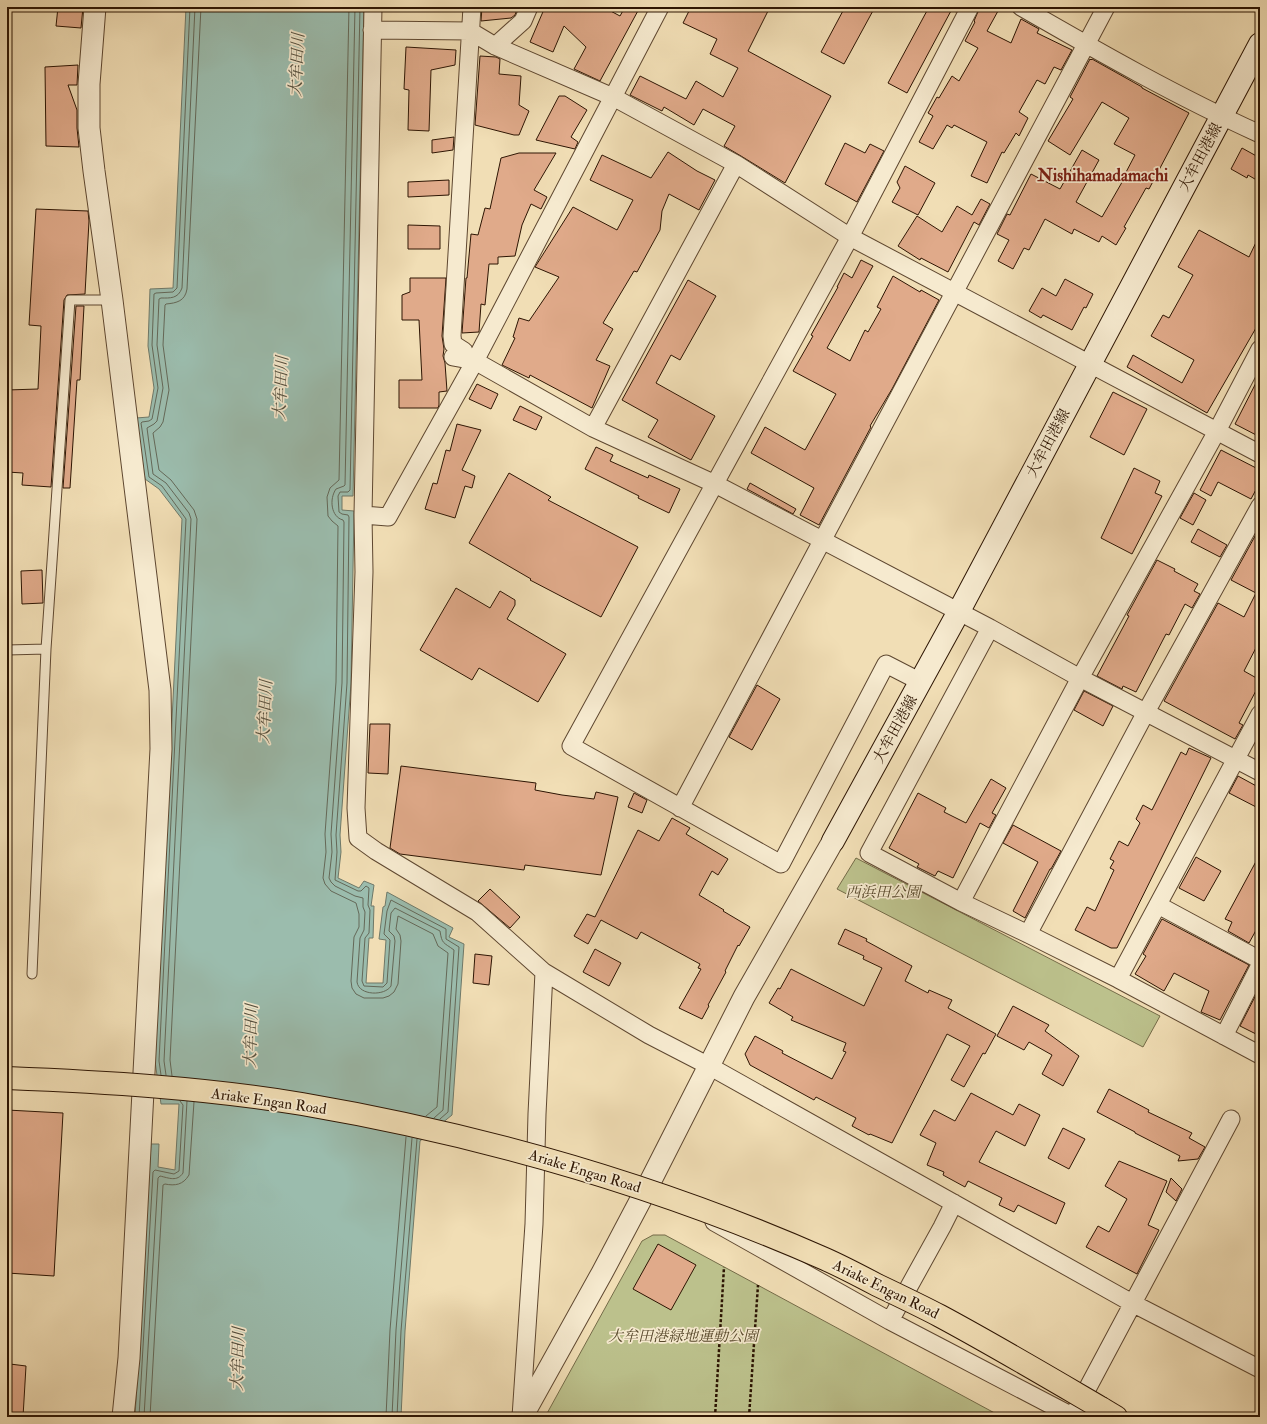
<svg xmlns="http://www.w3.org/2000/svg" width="1267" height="1424" viewBox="0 0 1267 1424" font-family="'IM FELL Double Pica','Noto Serif JP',serif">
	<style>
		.green { fill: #bcc18c; stroke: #746b48 }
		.water { fill: #9bbcad; stroke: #6f7969 }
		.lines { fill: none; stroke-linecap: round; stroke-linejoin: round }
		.shore { stroke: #646858; stroke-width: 1 }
		.building { fill: #e0aa8a; stroke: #2d1503 }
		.service-casing { stroke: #5e4730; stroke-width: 11 }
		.minor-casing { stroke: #5e4730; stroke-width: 19 }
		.tertiary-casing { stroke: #5e4730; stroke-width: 23 }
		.secondary-casing { stroke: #2d1503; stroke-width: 24 }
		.motorway-casing { stroke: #2d1503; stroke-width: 24 }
		.path { stroke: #2d1503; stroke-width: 2.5; stroke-dasharray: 3 2; stroke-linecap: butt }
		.service { stroke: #f6eacf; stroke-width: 9 }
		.minor { stroke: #f6eacf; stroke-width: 17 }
		.tertiary { stroke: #f6eacf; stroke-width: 21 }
		.secondary { stroke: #f6eacf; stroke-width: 22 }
		.motorway { stroke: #f1deb5; stroke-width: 22 }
		.motorway-bridge-casing { stroke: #2d1503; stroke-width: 24; stroke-linecap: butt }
		.motorway-bridge { stroke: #f1deb5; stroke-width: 22 }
		.labels { text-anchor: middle; stroke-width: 3.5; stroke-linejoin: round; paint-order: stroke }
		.street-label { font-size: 15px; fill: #2d1503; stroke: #f6eacf }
		.park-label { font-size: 15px; font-style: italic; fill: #58492c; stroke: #f6eacf }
		.water-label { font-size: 16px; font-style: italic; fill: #544f3e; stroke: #f6eacf }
		.quarter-label { font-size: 17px; font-weight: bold; fill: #7a1f14; stroke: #f6eacf }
	</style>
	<rect width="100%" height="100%" fill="#f1deb5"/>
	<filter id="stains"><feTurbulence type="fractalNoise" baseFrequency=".005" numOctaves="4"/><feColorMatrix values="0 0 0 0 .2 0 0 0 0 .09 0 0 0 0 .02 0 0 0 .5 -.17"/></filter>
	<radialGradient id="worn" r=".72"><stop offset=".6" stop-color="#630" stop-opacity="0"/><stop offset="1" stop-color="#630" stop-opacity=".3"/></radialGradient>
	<path class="green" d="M856,858L1160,1016L1143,1047L837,889Z
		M653,1235H665L1002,1417H545L642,1241Z"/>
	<path class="water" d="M186,7H364L353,496H342V510L354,511L351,683L340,835L341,852L338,878L359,888L364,881L374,885L371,906H374L373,938H369L366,983H383L386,940L379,939L383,907L385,906L387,892L453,928L449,937L464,944L452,1115L420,1141L405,1331L401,1417H135L151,1144H159L158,1167L175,1170L179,1104H161L155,1061L182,519L159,489L145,479L136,418L149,417L154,388L148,346L150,289L173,288Z"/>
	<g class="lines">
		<path class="shore" d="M349,7L339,480L330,488L327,497L328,516L332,521L338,526L336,682L325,834L326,852L323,878L325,884L331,891L356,903L359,914V927L354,937L351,981L352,988L356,994L364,998H383L389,996L394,992L398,984L401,941L400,935L396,929L398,916L433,934L438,946L448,953L437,1107L426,1116
			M355,7L345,485L344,486L336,489C329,499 331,517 343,520L344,522L342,683L331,834L332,852L329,878L331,882L335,886L355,896L363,898V907L365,912L364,930L360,938L357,982C359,996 385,996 391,986L395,941L394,936L389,931L391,913L395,908L440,931C442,944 443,942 454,950L443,1110L434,1118
			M360,7L350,490L348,492H340L338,496L339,512L342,514L348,515L349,517L347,683L336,835L337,852L335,880L358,891H361L366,886L369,888L368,905L370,910L369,933L365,938L362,981L364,986L383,987L387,983L390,940L384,934L387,911L391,900L446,929V939L459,947L448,1112L440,1119
			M161,1075L159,1061L186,519L162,486L149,477L141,423L142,422L149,421L152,419L158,388L152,345L154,294L156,293L173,292L177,288L190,7
			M166,1075L164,1061L191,519L189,513L166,483L153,474L147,428L154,424L157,421L163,388L157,345L159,299L161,298C170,298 178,299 182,288L195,7
			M172,1076L170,1060L197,519L194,510L171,480L159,470L153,433L160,427L163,422L169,390L163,345L165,305L166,304C177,303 185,301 187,289L201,7
			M139,1417L153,1172L155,1170L174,1174L179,1171L183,1105L180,1101
			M144,1417L158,1178L160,1176C169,1178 177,1182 183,1173L187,1101
			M150,1417L163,1185L165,1184C175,1186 183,1185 189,1175L194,1102
			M386,1417L390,1330L406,1137
			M392,1417L396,1330L412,1138
			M397,1417L401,1331L417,1139"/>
	</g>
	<path class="building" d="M58,7H83L81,28L56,26Z
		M482,7H518L515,15L511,18L481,21Z
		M545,7H603L620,16L625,7H640L600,81L574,69L586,47L564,26L553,52L530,42Z
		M691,7H770L748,51L831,96L785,183L741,156L724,146L735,126L703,109L694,125L664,107L662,111L630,95L640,76L686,99L696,81L723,97L738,68L710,54L717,39L683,23Z
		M845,7H875L844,64L821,52Z
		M929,7H959L956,12L952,9L907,93L888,83Z
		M980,7H990L998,11L987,31L1011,43L1021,19L1039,29L1037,33L1072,50L1061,70L1054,67L1045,84L1037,80L1019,112L1028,118L1019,136L1016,133L1004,153L1002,152L987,183L971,176L987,142L954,125L952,128L947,125L933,149L919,142L933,116L928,113L937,97L939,98L952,76L959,81L978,48L965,41L975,22L974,21Z
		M406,47L456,50L455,65L431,70L429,131L408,130L409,90L404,89Z
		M480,56L496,57L500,59L499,74L521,76L519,105L529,111L519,135H514L475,125Z
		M1090,59L1091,60L1092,59L1142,87V88L1189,113L1149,189L1146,188L1124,227L1126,228L1116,245L1102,236L1099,242L1074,229L1072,234L1045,219L1029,250L1024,248L1013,269L998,261L1009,240L997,234L1007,214L1010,215L1031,174L1060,189L1082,150L1099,160L1076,202L1102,217L1125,177L1124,176L1135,155L1114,144L1129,118L1102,102L1070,155L1048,141L1073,99L1070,97Z
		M78,65L77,85H68L77,110V128L79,147L46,146L45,67Z
		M559,96H565L587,110L571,137L578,142L575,149L536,140Z
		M454,137L453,150L432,153V140Z
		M845,143L865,153L870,144L884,151L857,202L825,184Z
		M1242,148L1260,158V182L1248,175L1247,178L1231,169Z
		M668,152L697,171L715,180L699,210L669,194L662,211L660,230L637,272L634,271L603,323L613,329L596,360L610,366L592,408L530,375L529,378L502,365L515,338L513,337L519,318L529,321L559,277L535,267L573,207L617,230L633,200L590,180L602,155L651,178Z
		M519,153H556L534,190L547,197L541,209L531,204L522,225L515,256L498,257V264H489L485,305L481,304L479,332L462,333L466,278H467L471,234L478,235L485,208L490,209L501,158Z
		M905,166L935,183L918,215L892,202L900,188L897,182Z
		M449,180V195L408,197V182Z
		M981,199L990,204L979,225L974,222L948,272L921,258L920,260L898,246L917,216L942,232L957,206L972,215Z
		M36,209L88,211L89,221L85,294L67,295L64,300L51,487L22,485L23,473L7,472V390L38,389L41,326L29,325Z
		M408,225L440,226V249H408Z
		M1199,230L1249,257L1260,234V321L1207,413L1127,367L1133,355L1182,383L1194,360L1151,336L1163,315L1169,318L1193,275L1178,267Z
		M861,260L873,266L827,348L850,361L865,330L868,332L881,309L877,307L893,276L920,292L921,290L939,300L892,389L870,426L871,427L819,525L800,515L814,488L751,453L765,427L805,450L836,394L793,371L813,336L811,335L838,287H837L844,273L852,278Z
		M410,278H446L442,336L444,349L443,356L445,363L447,391L439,392V405L438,408H399V380H422L419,320H402V295L410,292Z
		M1065,279L1093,294L1086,308L1084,307L1072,330L1043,315L1041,318L1029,311L1042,288L1056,296Z
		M688,280L716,296L680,360L671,355L656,383L715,416L691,460L648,437L658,420L622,400Z
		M76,306H84L80,380H77L70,488H63Z
		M1260,375V437L1235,424Z
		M477,384L498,394L491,409L469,399Z
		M1113,392L1147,409L1124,455L1090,437Z
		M520,406L542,417L536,430L513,420Z
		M457,424L481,430L462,470L475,476L472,488L465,486L455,518L425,509L433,483L437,484L446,450L450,451Z
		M596,447L613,455L610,461L648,478L649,475L680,489L669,513L638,498L639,496L585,469Z
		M1221,450L1260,470V482L1251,499L1218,482L1211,496L1200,490Z
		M1134,468L1160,481L1155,493L1162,496L1132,554L1101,538Z
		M509,473L551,497L548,500L638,547L601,617L530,580L531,579L469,543Z
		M750,483L796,509L793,514L747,489Z
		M1194,493L1206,500L1193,525L1180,518Z
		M1260,527V640L1244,671L1260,680V683L1239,723L1243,725L1235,739L1164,701L1218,603L1244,617L1256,593L1231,580Z
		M1198,529L1227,545L1220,557L1191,542Z
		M1157,560L1175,569L1174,571L1198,584L1194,591L1200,594L1192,608L1185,604L1169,635L1166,634L1136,692L1123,686L1122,689L1097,676L1129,616L1127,615Z
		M42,570L43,603L22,604L21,571Z
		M456,588L490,608L500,591L515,600V605L507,619L566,654L538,702L479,668L472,680L420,650Z
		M757,685L780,699L752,750L729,737Z
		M1084,691L1113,706L1103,726L1074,710Z
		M370,724H390L388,774L368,773Z
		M1189,748L1211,758L1117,948H1111L1075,930L1087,907L1095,911L1114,870L1110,868L1114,861L1110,859L1119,841L1128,846L1140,823L1136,819L1143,805L1152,810L1181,752L1186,755Z
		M401,766L536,783L535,790L562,795L594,799L596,792L618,797L601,875L525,865L524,870L400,854L390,848Z
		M1238,776L1260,788V809L1229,793Z
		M991,779L1006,788L992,813L996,815L989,828L980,823L953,878L938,871L935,876L917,867L919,864L889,848L918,793L946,808L944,812L966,823Z
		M634,793L647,800L642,813L628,807Z
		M672,818L690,828L686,834L728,859L718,875L712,871L699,895L724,910L723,911L750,927L739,946L738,945L725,971L726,972L708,1005L709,1006L702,1019L679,1008L701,969L698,968L700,964L641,932L637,939L601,920L588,944L574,936L587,914L595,917L638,830L659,841Z
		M1013,825L1061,851L1051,869H1050L1025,918L1013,911L1038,862L1003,843Z
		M1260,854V923L1249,943L1228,931L1232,922L1225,919Z
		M1196,857L1221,871L1204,901L1179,888Z
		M490,889L520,917L510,928L478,901Z
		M1162,919L1249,965L1220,1020L1201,1012L1209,991L1174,973L1164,991L1135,974L1146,956L1143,954Z
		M845,929L867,939L866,941L912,966L905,981L928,993L929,990L952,1000L948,1008L996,1034L985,1054L983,1053L964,1087L951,1080L970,1046L947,1034L892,1143L870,1134L869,1135L852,1126L856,1118L816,1097L814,1100L750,1065L745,1054L755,1036L783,1051L782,1053L832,1079L846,1052L843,1051L846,1043L791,1020L793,1017L769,1003L778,988L780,989L791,969L864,1006L882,968L863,959L864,956L838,944Z
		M595,949L621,963L609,986L583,972Z
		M475,954L492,956L489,985L473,983Z
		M1260,987V1036L1240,1026Z
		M1013,1006L1049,1025L1045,1031L1079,1056L1063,1086L1042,1074L1052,1055L1029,1042L1024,1050L997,1036Z
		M1109,1089L1149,1110L1148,1112L1192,1133L1189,1138L1205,1147L1198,1159L1178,1161L1180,1156L1135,1133V1132L1097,1112Z
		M971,1093L1013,1115L1019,1104L1040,1115L1025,1146L996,1131L979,1162L1065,1203L1056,1224L1018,1205L1014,1212L999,1205L1002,1198L968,1181L965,1187L943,1175L944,1172L927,1165L936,1143L920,1135L934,1110L955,1121Z
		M7,1110L63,1113L54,1276L7,1273Z
		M1063,1128L1085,1139L1069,1169L1048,1158Z
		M1119,1161L1167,1181L1148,1225L1159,1230L1137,1274L1086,1247L1098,1226L1109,1232L1127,1199L1105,1186Z
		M1171,1178L1182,1189L1176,1201L1166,1192Z
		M658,1244L696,1265L671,1310L633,1289Z
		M10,1364L26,1366L23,1417H7V1390H8Z"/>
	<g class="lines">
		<defs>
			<path id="service" d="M7,650L46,649
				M32,974L46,649L70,300H112"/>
			<path id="minor" d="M373,7L363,515L364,572L356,808L358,838L376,851L477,912L544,972L649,1035L709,1066L1132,1303L1260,1369
				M472,7L452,336L453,344L464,351L453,357L475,361L593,428L715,484L990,628L1080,678L1260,772
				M1021,7C1099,52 1178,97 1260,134
				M372,30L470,31L495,46L613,97L736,164L850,237L1260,454
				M495,46L523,21L529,7
				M593,428L736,164
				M363,515L388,517L475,361L660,7
				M990,628L869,853L961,902L1028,934L1118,979L1260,1055
				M921,682L886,664L781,864L571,746L850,237L970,7
				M680,808L1106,7
				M961,902L1080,678L1217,431L1260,349
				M1158,905L1260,960
				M1028,934L1146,712L1260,506
				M1118,979L1260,714
				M1224,1036L1260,965
				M714,1222L890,1321L1072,1416
				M890,1321L942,1227L954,1203
				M1077,1408L1231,1119
				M521,1417L534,1224L537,1114L544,972"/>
			<path id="tertiary" d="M95,7L89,84V128L94,171L112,300L160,690L161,749L129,1358L123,1417
				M522,1417L602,1273L648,1186L744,997L833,841"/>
			<path id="secondary" d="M833,841L958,613L1260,44"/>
			<path id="motorway" d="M1101,1408L1116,1417"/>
		</defs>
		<use href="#service" class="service-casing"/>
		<use href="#minor" class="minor-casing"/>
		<use href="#tertiary" class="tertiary-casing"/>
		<use href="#secondary" class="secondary-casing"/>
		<use href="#motorway" class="motorway-casing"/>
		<path class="path" d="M715,1417L724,1267
			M749,1417L758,1285"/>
		<use href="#service" class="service"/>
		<use href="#minor" class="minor"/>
		<use href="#tertiary" class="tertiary"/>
		<use href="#secondary" class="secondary"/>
		<use href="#motorway" class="motorway"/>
		<defs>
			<path id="motorway-bridge" d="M7,1078C106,1082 205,1088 302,1104C483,1135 657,1185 825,1259C843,1267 860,1276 877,1285C898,1295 919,1305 940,1316C994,1345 1048,1377 1101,1408"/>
		</defs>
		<use href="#motorway-bridge" class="motorway-bridge-casing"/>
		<use href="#motorway-bridge" class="motorway-bridge"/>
	</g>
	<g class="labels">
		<g class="street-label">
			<text transform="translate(1200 157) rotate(-62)" y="5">大牟田港線</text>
			<text transform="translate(1048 443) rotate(-62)" y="5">大牟田港線</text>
			<text transform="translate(895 729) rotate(-61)" y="5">大牟田港線</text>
			<text transform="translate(269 1101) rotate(8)" y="5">Ariake Engan Road</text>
			<text transform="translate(585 1171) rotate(17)" y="5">Ariake Engan Road</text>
			<text transform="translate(886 1289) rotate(26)" y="5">Ariake Engan Road</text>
		</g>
		<g class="park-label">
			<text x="883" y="897">西浜田公園</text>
			<text x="683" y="1341">大牟田港緑地運動公園</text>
		</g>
		<g class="water-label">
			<text transform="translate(296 65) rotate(-87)" y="6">大牟田川</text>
			<text transform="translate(280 388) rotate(-87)" y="6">大牟田川</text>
			<text transform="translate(264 712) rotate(-87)" y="6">大牟田川</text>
			<text transform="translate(250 1036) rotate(-88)" y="6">大牟田川</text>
			<text transform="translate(237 1359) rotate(-88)" y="6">大牟田川</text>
		</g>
		<g class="quarter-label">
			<text x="1103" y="181">Nishihamadamachi</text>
		</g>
	</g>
	<rect width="1267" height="1424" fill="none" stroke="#f1deb5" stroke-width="24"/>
	<rect x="8" y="8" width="1251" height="1408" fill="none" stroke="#2d1503" stroke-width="2"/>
	<rect x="12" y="12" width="1243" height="1400" fill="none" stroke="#2d1503"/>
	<rect width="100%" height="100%" filter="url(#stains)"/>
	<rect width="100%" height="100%" fill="url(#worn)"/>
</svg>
